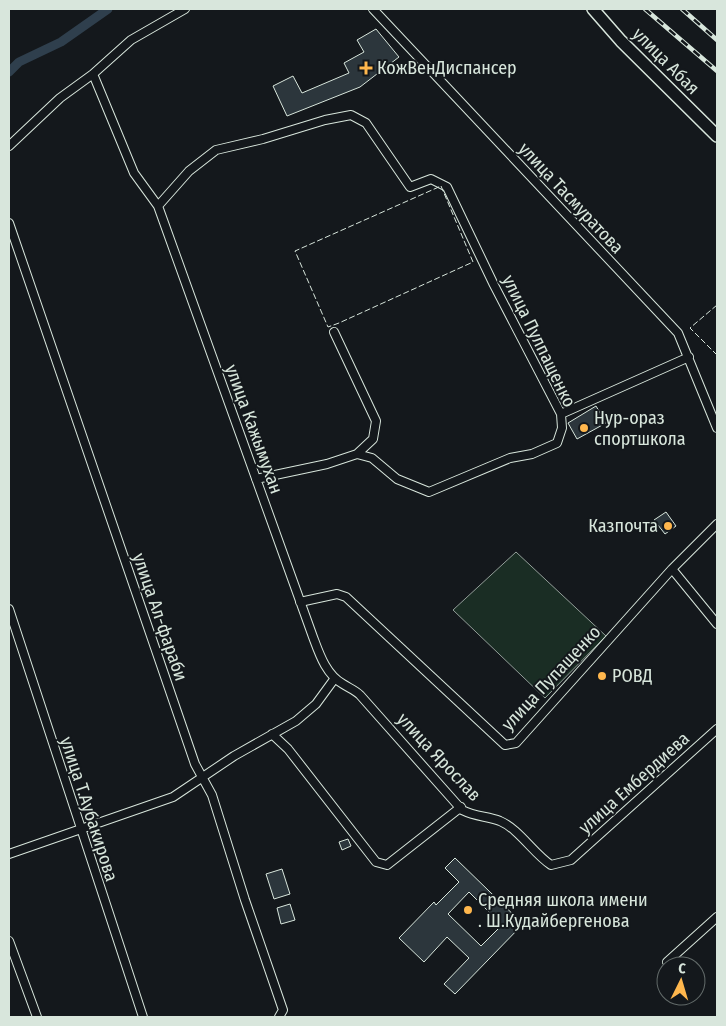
<svg xmlns="http://www.w3.org/2000/svg" width="726" height="1026" viewBox="0 0 726 1026" font-family="'Fira Sans Condensed',sans-serif">
	<style>
		.green { fill: #1a2d24; stroke: #939e99 }
		.lines { fill: none; stroke-linecap: round; stroke-linejoin: round }
		.canal { stroke: #2f3f4d; stroke-width: 9 }
		.building { fill: #2c363c; stroke: #d8e6dc; fill-rule: evenodd }
		.minor-casing { stroke: #d8e6dc; stroke-width: 10 }
		.secondary-casing { stroke: #d8e6dc; stroke-width: 14 }
		.minor { stroke: #14181c; stroke-width: 8 }
		.secondary { stroke: #14181c; stroke-width: 11 }
		.rail-casing { stroke: #d8e6dc; stroke-width: 4.5 }
		.rail { stroke: #14181c; stroke-width: 2.5; stroke-dasharray: 8; stroke-linecap: butt }
		.fence { stroke: #d8e6dc; stroke-width: 1; stroke-dasharray: 6 2.5; stroke-linecap: butt }
		.poi-dot { fill: #ffb74d; stroke: #14181c; stroke-width: 2 }
		.labels { text-anchor: middle; stroke-width: 4; stroke-linejoin: round; paint-order: stroke }
		.street-label { font-size: 18px; fill: #d8e6dc; stroke: #14181c }
		.poi-label { font-size: 18px; fill: #d8e6dc; stroke: #14181c; text-anchor: start }
	</style>
	<rect width="100%" height="100%" fill="#14181c"/>
	<path class="green" d="M516,552L606,636L545,698L453,610Z"/>
	<g class="lines">
		<path class="canal" d="M9,72L19,62L61,42L108,9"/>
	</g>
	<path class="building" d="M376,29L399,57L360,87L287,116L273,86L293,76L302,93L349,73L344,63L364,52L357,40Z
		M596,406L606,423L577,439L568,423Z
		M666,512L676,526L665,534L654,520Z
		M348,839L351,846L342,850L339,842Z
		M455,858L523,924L455,994L444,984L469,958L447,937L424,962L399,938L434,902L436,905L459,882L445,868ZM469,892L502,925L481,946L448,914Z
		M282,869L290,894L274,899L266,874Z
		M290,904L295,920L281,924L277,908Z"/>
	<g class="lines">
		<defs>
			<path id="minor" d="M373,9L678,333L717,428
				M93,74L134,173L158,206L313,637C319,653 326,675 343,684C349,688 355,690 360,695L462,810C476,817 487,816 500,821C519,829 534,854 551,865L571,860L717,729
				M9,146L60,98L93,74L131,40L185,9
				M158,206L189,171L216,150L263,139L325,120L351,115L366,123L410,187L431,179L447,187L494,285L561,414L562,428L557,443L532,454L510,458L429,492L397,479L372,458L357,454L327,464L256,479
				M9,223L195,764L212,795L245,900L283,1010L279,1017
				M334,332L376,421L373,439L357,454
				M561,414L689,357
				M672,569L717,624
				M300,602L337,594L346,597L505,745L516,743L672,569L717,524
				M9,609L143,1017
				M272,734L288,749L376,862L387,865L461,807
				M9,854L173,797L234,756L296,721L316,704L335,678
				M9,941L37,1017
				M667,962L717,917"/>
			<path id="secondary" d="M593,9L621,41L717,136"/>
		</defs>
		<use href="#minor" class="minor-casing"/>
		<use href="#secondary" class="secondary-casing"/>
		<use href="#minor" class="minor"/>
		<use href="#secondary" class="secondary"/>
		<defs>
			<path id="rail" d="M645,9L717,71
				M682,9L717,40"/>
		</defs>
		<use href="#rail" class="rail-casing"/>
		<use href="#rail" class="rail"/>
		<path class="fence" d="M441,186L473,262L339,323L328,327L295,251Z
			M717,305L690,328L717,355"/>
	</g>
	<g class="poi-dot">
		<path d="M363.5 60.5h5v5h5v5h-5v5h-5v-5h-5v-5h5z"/>
		<circle cx="584" cy="428" r="5"/>
		<circle cx="668" cy="526" r="5"/>
		<circle cx="602" cy="676" r="5"/>
		<circle cx="468" cy="910" r="5"/>
	</g>
	<g class="labels">
		<g class="street-label">
			<text transform="translate(666 61) rotate(45)" y="6">улица Абая</text>
			<text transform="translate(571 198) rotate(47)" y="6">улица Тасмуратова</text>
			<text transform="translate(539 341) rotate(64)" y="6">улица Пулпащенко</text>
			<text transform="translate(254 429) rotate(70)" y="6">улица Кажымухан</text>
			<text transform="translate(160 617) rotate(71)" y="6">улица Ал-фараби</text>
			<text transform="translate(551 678) rotate(-47)" y="6">улица Пупащенко</text>
			<text transform="translate(439 757) rotate(47)" y="6">улица Ярослав</text>
			<text transform="translate(634 783) rotate(-42)" y="6">улица Ембердиева</text>
			<text transform="translate(89 809) rotate(72)" y="6">улица Т.Аубакирова</text>
		</g>
		<g class="poi-label">
			<text x="377" y="74">КожВенДиспансер</text>
			<text x="594" y="424">Нур-ораз<tspan x="594" dy="21">спортшкола</tspan></text>
			<text x="658" y="532" text-anchor="end">Казпочта</text>
			<text x="612" y="682">РОВД</text>
			<text x="478" y="906">Средняя школа имени<tspan x="478" dy="21">. Ш.Кудайбергенова</tspan></text>
		</g>
	</g>
	<rect width="726" height="1026" fill="none" stroke="#d8e6dc" stroke-width="20"/>
	<g transform="translate(681 981) rotate(5)"><circle r="24" fill="#14181c" stroke="#626a69"/>
	<path d="M0-4L9 19L0 12L-9 19Z" fill="#ffb74d"/>
	<text y="-8" font-size="14" font-weight="bold" text-anchor="middle" fill="#d8e6dc">С</text>
	</g>
</svg>
